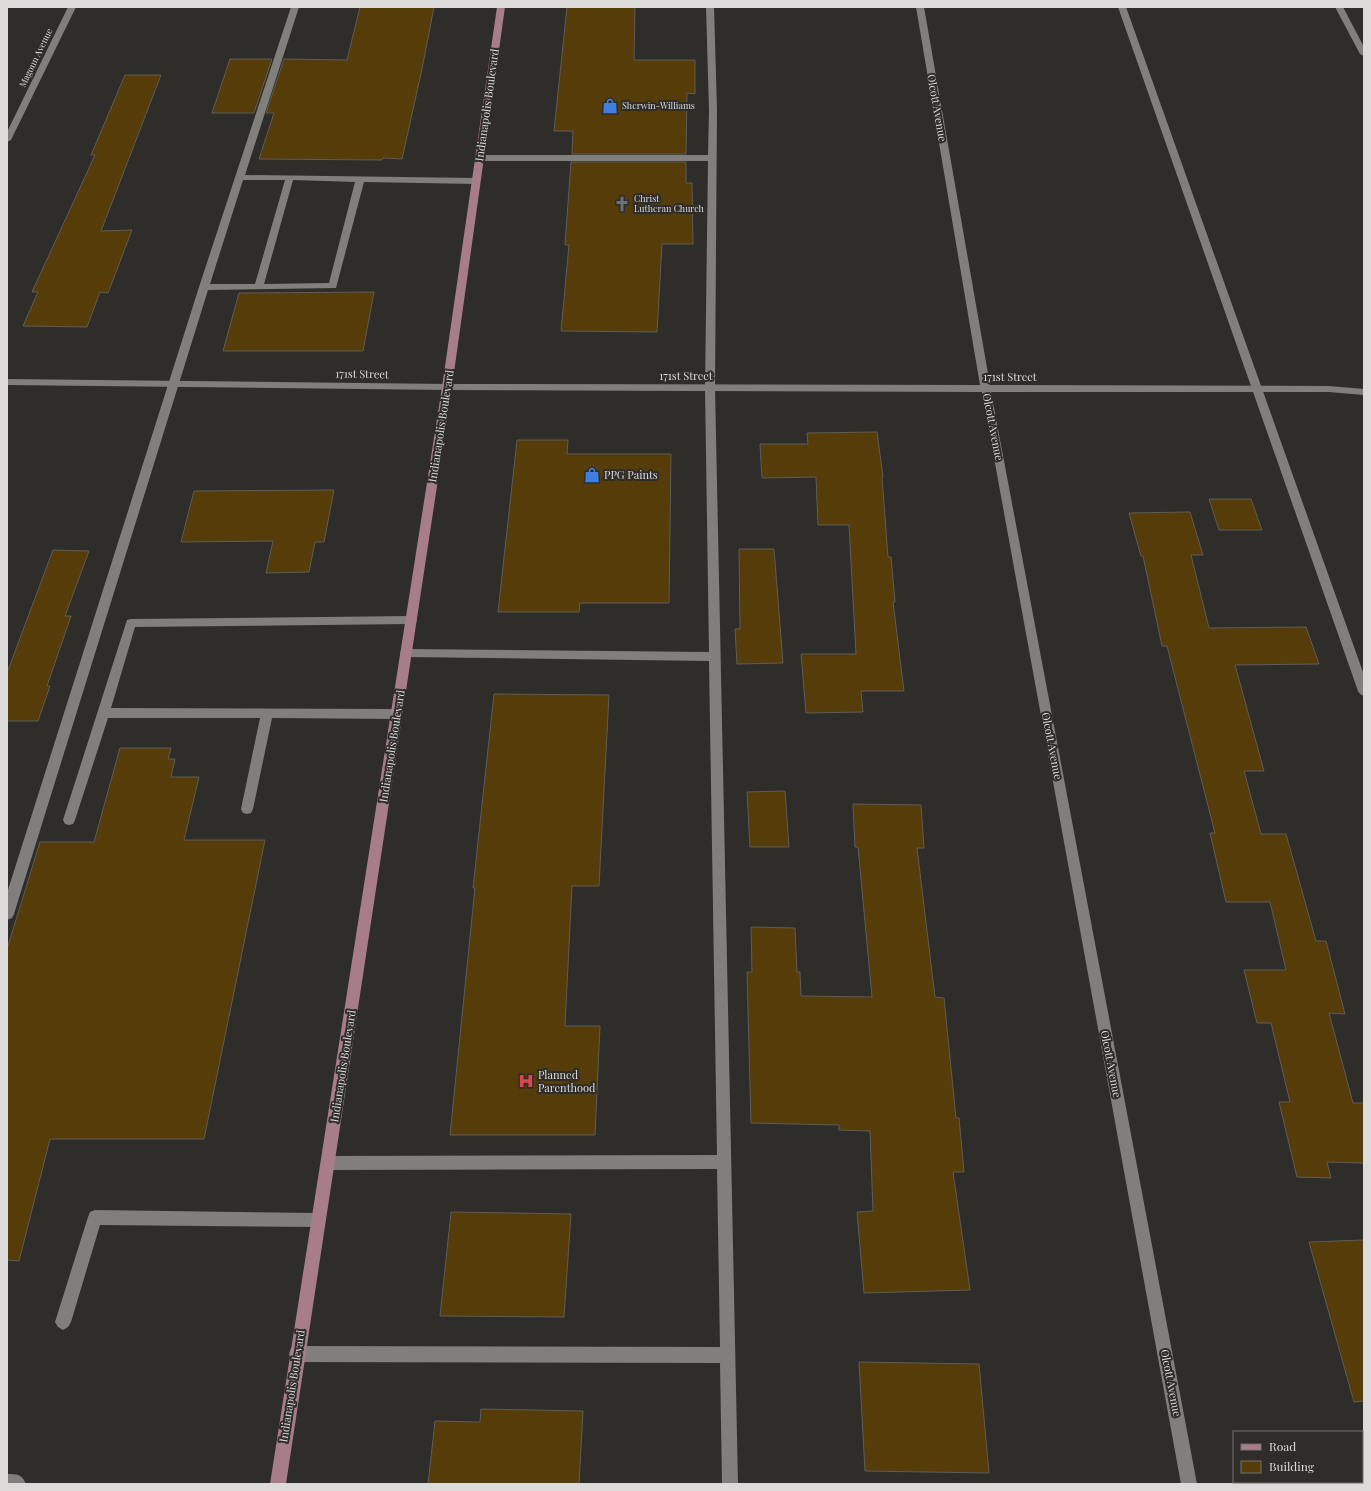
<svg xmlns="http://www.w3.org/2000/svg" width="1371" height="1491" viewBox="0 0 1371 1491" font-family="'Playfair Display',serif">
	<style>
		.building { fill: #563c09; stroke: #5f5c59 }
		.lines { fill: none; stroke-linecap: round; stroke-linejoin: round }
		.lane { fill: #817f7b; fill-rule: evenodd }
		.street { fill: #817f7b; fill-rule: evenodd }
		.primary { fill: #a77d8a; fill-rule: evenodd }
		.labels { text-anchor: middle; stroke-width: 4; stroke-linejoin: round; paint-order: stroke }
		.far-street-label { font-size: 9px; fill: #dcdbd9; stroke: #2f2d2a }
		.far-poi-label { font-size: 9px; fill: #dcdbd9; stroke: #2f2d2a; text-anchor: start }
		.street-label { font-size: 11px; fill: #dcdbd9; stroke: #2f2d2a }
		.poi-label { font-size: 11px; fill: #dcdbd9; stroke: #2f2d2a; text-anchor: start }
	</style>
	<rect width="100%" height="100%" fill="#2f2d2a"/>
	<path class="building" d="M360,7H434L422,69L402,159L383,158L382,160L259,159L274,113H266L284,59L347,60Z
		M567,7H635L634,60H695V94L687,93L686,154H572L573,131H554Z
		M230,59H272L254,113H212Z
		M125,75H161L101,231L132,230L108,293L100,292L87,327L23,326L38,292H32L95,155H91Z
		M571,162H686V183H692L693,244H662L657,332L561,331L569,245H565Z
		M374,292L363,351H223L239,293Z
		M877,432L883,477H882L888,557H891L895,602H893L904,691H861L863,712L806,713L801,654H856L849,525H818L816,477L762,478L760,444H808L807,433Z
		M517,440H568L567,454H671L669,603H580L579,612H498Z
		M334,490L324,542H315L309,572L266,573L273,541L181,542L194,491Z
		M1209,499H1251L1262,530H1219Z
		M1190,512L1203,555H1191L1209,628L1306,627L1319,664L1235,665L1264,771H1244L1261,834H1286L1316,941H1326L1345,1014L1329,1013L1353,1103H1364V1163L1327,1162L1331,1178L1297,1177L1279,1102H1290L1271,1023H1257L1244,970H1286L1270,902H1226L1210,833H1215L1167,646H1162L1143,556H1141L1129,513Z
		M739,549H774L783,663L737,664L735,629H740Z
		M53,550L89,551L65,616H71L47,686H50L38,721H7V673Z
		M494,694L609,695L599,886H572L565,1026H600L595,1135H450L475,888H473Z
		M120,748H171L168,759H175L171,777H199L184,840H265L204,1139H50L19,1261L7,1260V949L40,842H94Z
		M785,791L789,847H750L747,792Z
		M853,804L921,805L924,848H917L935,997L944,998L956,1118H959L964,1172H953L970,1290L864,1293L857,1212L873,1211L870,1131L839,1130V1125L751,1123L747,972H752L751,927L795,928L797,972H800L801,996L872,997L858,847H855Z
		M451,1212L571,1214L564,1317L440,1316Z
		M1364,1240V1401L1354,1402L1309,1242Z
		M859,1362L979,1364L989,1473L865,1471Z
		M481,1409L583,1411L579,1484H428L435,1421L480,1422Z"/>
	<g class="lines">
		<path class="lane" d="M291,7H299L245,175L476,178L480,181L476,184L364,182L336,288L208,290L14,914L12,918L7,920V893L199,287ZM243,180H285L255,284H210ZM293,180L355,182L329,283L264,284Z
			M706,7H714L717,110L715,388L738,1484H722L720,1363L297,1362L291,1360L289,1354L291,1348L297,1346L720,1347L717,1169L328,1170L323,1168L321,1163L323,1158L328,1156L717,1155L709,661L406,657L402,656L400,653L402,650L406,649L709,652L705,388L708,161H479L475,158L479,155H708L709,110Z
			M1118,7H1126L1364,675V696L1360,694L1358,691Z
			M411,616L415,617L417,620L415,623L411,624L135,627L111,708L397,709L401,711L403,714L401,717L397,719L272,718L253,809L251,813L247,814L243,813L241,809L260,718H108L75,820L73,824L69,825L65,824L63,820L127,620L131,619Z
			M95,1210L318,1213L323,1215L325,1220L323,1225L318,1227L100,1225L71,1322L68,1327L63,1330L58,1327L55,1322L88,1217L90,1212Z
			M7,1474C17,1474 22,1474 26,1484H7Z"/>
		<path class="street" d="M68,7H76L11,140L7,142V132Z
			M916,7H924L990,385L1329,386L1364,389V395L1329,392H991L1197,1484H1181L982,392L447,390L7,385V379L447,384L980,385Z
			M1335,7H1343L1364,47V56L1360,54Z"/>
		<path class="primary" d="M497,7H505L452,387L286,1484H270L442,387Z"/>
	</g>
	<defs>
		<symbol id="shop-bare" viewBox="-9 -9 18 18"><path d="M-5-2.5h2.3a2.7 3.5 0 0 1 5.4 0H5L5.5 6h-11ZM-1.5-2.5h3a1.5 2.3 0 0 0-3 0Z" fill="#3f7fe0" stroke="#2f2d2a" stroke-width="2.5" paint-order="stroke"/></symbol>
		<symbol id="church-bare" viewBox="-9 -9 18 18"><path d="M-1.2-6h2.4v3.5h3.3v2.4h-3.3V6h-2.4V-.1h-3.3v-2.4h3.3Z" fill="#6b7280" stroke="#2f2d2a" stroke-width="2.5" paint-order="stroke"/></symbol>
		<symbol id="hospital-bare" viewBox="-9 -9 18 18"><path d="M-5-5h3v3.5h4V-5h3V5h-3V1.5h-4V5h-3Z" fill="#e0444e" stroke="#2f2d2a" stroke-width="2.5" paint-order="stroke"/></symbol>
	</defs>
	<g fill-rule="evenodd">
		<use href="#shop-bare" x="599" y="95" width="22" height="22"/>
		<use href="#church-bare" x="611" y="193" width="22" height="22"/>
		<use href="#shop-bare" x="581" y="464" width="22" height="22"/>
		<use href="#hospital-bare" x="515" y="1070" width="22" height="22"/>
	</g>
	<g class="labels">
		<g class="far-street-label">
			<text transform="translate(36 58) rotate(-64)" y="3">Magoun Avenue</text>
		</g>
		<g class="far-poi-label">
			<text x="622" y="109">Sherwin-Williams</text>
			<text x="634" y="202">Christ<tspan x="634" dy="10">Lutheran Church</tspan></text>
		</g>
		<g class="street-label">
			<text transform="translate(487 105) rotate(-82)" y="4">Indianapolis Boulevard</text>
			<text transform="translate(937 108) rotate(80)" y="4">Olcott Avenue</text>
			<text transform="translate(362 374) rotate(1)" y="4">171st Street</text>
			<text x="686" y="380">171st Street</text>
			<text x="1010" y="381">171st Street</text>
			<text transform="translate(441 426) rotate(-81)" y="4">Indianapolis Boulevard</text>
			<text transform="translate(993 427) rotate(79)" y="4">Olcott Avenue</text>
			<text transform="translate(392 746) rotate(-81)" y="4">Indianapolis Boulevard</text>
			<text transform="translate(1052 746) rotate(79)" y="4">Olcott Avenue</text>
			<text transform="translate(1111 1064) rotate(79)" y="4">Olcott Avenue</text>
			<text transform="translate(343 1066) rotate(-81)" y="4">Indianapolis Boulevard</text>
			<text transform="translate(1171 1383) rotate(79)" y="4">Olcott Avenue</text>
			<text transform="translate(292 1386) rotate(-81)" y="4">Indianapolis Boulevard</text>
		</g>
		<g class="poi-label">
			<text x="604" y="479">PPG Paints</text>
			<text x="538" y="1079">Planned<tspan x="538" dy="13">Parenthood</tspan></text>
		</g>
	</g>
	<rect width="1371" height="1491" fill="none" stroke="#dcdbd9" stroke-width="16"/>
	<rect x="1233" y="1431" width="130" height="52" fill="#2f2d2a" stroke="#747370"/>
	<rect x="1241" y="1444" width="20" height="6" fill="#a77d8a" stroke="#747370"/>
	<text x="1269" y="1451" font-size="12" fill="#dcdbd9">Road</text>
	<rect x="1241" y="1461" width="20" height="12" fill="#563c09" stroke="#747370"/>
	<text x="1269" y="1471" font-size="12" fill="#dcdbd9">Building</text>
</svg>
